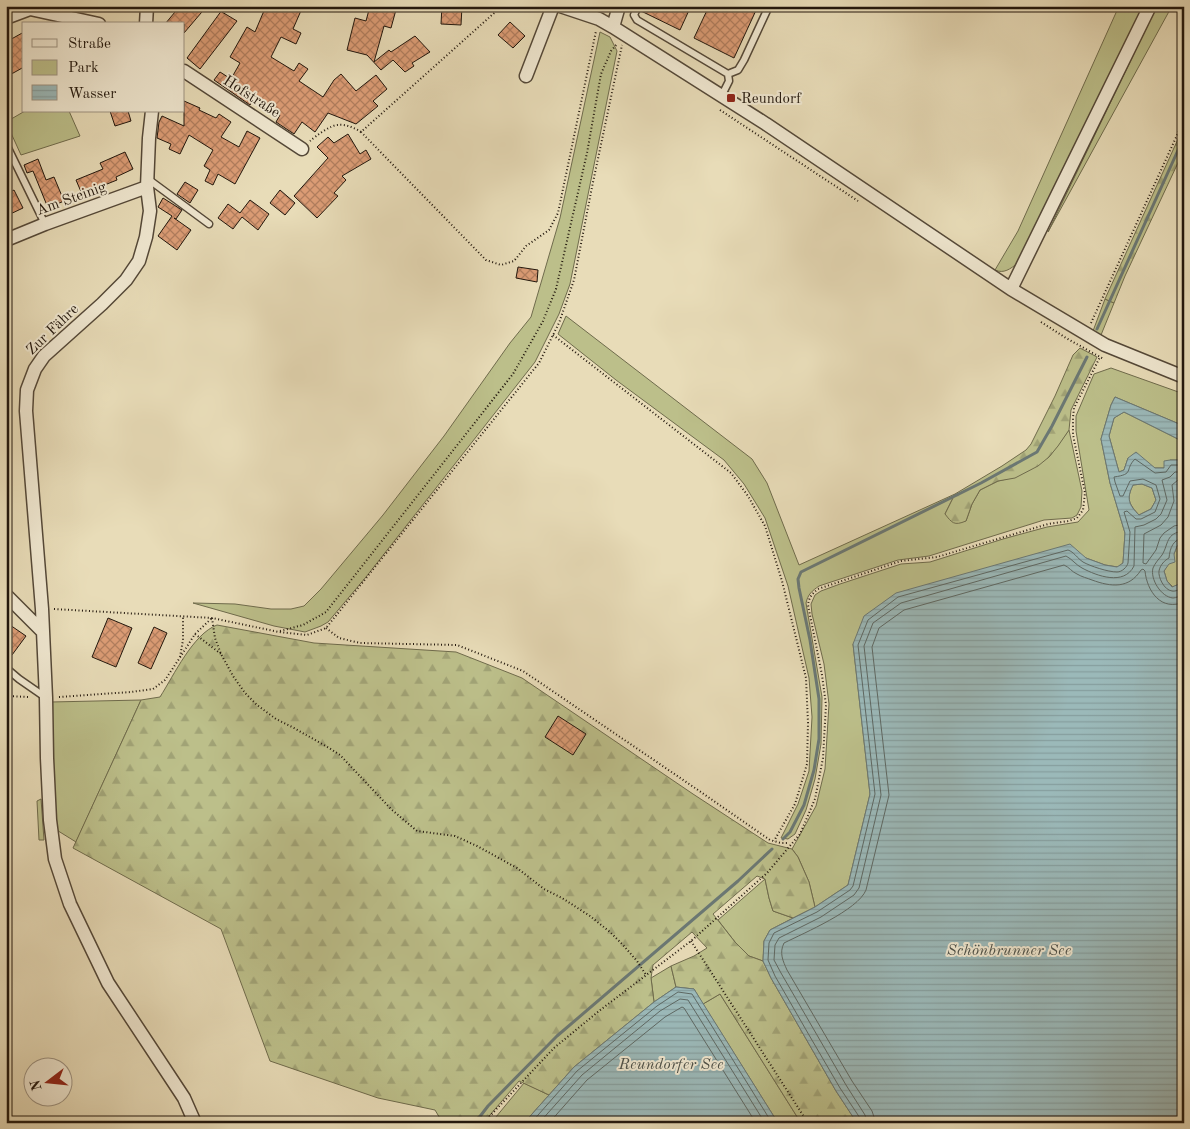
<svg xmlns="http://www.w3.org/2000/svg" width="1190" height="1129" viewBox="0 0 1190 1129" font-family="'Old Standard TT',serif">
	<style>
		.green { fill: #bcbf8a; stroke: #6f6b4c }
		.forest { fill: url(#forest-firs); stroke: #6f6b4c }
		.water { fill: url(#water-rules); stroke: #6b7874; fill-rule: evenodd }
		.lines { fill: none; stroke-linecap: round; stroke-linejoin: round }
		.shore { stroke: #5e6863; stroke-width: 1 }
		.stream { stroke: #6b7874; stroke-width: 3 }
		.building { fill: url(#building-cross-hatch); stroke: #22170d }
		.service-casing { stroke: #544838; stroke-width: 9 }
		.minor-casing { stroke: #544838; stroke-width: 15 }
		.path { stroke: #22170d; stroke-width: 2; stroke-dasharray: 1 2.5; stroke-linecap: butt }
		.service { stroke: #f0e8d1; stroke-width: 6 }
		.minor { stroke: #f0e8d1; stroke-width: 12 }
		.poi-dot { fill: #8f2418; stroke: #f0e8d1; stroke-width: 2 }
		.labels { text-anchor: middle; stroke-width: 4; stroke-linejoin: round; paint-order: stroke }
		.street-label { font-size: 15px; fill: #22170d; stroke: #f0e8d1 }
		.poi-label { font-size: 15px; fill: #22170d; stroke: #f0e8d1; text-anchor: start }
		.water-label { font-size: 16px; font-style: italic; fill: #4c5049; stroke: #f0e8d1 }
	</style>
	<defs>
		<pattern id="forest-firs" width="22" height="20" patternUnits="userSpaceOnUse" patternTransform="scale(1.25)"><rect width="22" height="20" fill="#bcbf8a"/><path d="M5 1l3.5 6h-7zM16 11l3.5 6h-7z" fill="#a1a376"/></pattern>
		<pattern id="water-rules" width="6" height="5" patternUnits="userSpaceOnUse" patternTransform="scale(1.25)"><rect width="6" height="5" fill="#9bb9b9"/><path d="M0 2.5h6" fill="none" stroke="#859e9e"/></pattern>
		<pattern id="building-cross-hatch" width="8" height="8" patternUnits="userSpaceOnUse" patternTransform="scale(1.25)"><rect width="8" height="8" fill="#db9c75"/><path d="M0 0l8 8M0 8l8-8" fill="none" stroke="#b17e5e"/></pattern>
	</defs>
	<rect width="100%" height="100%" fill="#e8dcb8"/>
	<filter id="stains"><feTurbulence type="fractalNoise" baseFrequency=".004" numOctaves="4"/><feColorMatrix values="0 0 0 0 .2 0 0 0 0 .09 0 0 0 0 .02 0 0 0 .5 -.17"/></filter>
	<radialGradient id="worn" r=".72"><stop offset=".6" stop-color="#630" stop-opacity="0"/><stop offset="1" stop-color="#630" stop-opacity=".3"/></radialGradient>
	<path class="green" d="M1119,6H1144L1018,263C1010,269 1004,274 995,270L1018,231Z
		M1157,6H1172L1048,232Z
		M600,32L610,37L617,51L570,284L559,314L535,362L366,577L328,622L321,626L305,632L274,626L193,603L235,604L271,609H291L304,606L321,589L383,515L444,436L510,343L531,317L560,218Z
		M25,111H69L80,136L21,155L6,122Z
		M1105,299L1114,303L1101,335L1093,331Z
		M566,316L752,459L767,483L799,565L955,494L945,514L966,521L972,504L980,490L998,481L1015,477L1049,457L1069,430L1082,491L1081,507L1077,515L1072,518L1044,520L929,556L898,560L819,586C812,591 808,594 806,603L822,697L821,744L815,779L806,810L795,834L788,839L781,838L798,804L809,771L812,717L809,678L788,586L765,518L744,484L724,460L616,380L558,334Z
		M1111,368L1184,394V426L1115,397L1111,405L1101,439L1110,483L1125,533L1123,563L1118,567L1105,565L1086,558L853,644L870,794L848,885L815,907L809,882L798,857L792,849L816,806L825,769L829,704L824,664L812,614L811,604L815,595L821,591L840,584L901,564L930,562L1003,539L1047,527L1078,522L1089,510L1076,431V416L1094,374Z
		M1124,412L1184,442V460H1170L1164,468H1155L1128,458L1124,470L1119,472L1109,436L1114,418Z
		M1142,484L1152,488L1156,500L1151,509L1139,515C1129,504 1126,499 1133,485Z
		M1184,542V582L1173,587L1167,581L1164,571L1174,554L1177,546Z
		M141,700L76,842L55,829L51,702Z
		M41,799L44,840H39L37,801Z
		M765,879L769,898L773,911L793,918L770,930L764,941L763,961L749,956L735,942L718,920Z
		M671,966L676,987L654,1002L651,978Z
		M720,994L801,1123H778L703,1004Z
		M524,1083L549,1095L524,1123H491Z"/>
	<path class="forest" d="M1184,126V150L1125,276L1114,303L1105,299Z
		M1080,348L1097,357L1071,410L1069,430L1058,446L1049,457L1038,466L1015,478L998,481L980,490L972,504L966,521C954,526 952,523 945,514L955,494L1002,466L1026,450L1031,444L1055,396L1073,355Z
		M217,625L314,643L456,652L522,678L693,794L768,843L792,849L798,857L809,882L815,907L793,918L773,911L769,898L765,879L757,876L713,914L735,942L749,956L763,961L771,978L836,1091L857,1123H801L720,994L703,1004L694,989L676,987L671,966L694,956L707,948L692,932L653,965L651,978L654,1002L574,1067L549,1095L519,1081L484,1122L480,1115L470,1123H444L441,1120L435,1110L378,1098L270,1061L221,929L73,848L141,700L160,697C174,675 193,634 217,625Z"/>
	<path class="water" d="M1115,397L1184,426V442L1124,412L1114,418L1109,436L1119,472L1124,470L1128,458L1136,452L1155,468H1164V461L1170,460H1184V542L1177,546L1174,554L1175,562L1169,564L1164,571L1167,581L1172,587L1184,582V1123H857L836,1091L771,978L763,961L764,941L770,930L815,907L848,885L870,794L853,644L864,616L896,593L1070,544L1086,558L1105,565L1117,567L1123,563L1125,533L1110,483L1101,439L1111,405ZM1142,484L1152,488L1156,500L1151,509L1139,515C1129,505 1126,499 1133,485Z
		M676,987L694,989L778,1123H524L574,1067L654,1002Z"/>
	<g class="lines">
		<path class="shore" d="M1184,479L1178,480L1172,485L1174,501L1168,517L1161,525L1144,534L1143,563L1146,564L1156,550L1160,538L1164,533L1174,526L1184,524
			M1184,531C1165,533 1169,544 1162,555C1159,559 1155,563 1153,568C1150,579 1161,597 1173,598C1176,598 1180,596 1184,594
			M1184,538C1173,539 1170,548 1169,558C1165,560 1160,565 1159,571C1158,577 1164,590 1172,591C1175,592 1180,589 1184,588
			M531,1123L577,1071L657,1006L678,992L692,994L772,1123
			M539,1123L582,1075L660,1011L680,999L688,1000L765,1123
			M549,1123L587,1080L665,1017L682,1007L684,1008L756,1123
			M861,1123L860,1118L840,1088L809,1035L775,976L768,960L769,943L774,933L817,912L850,890L853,886L875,794L858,645L868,620L898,597L1068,550C1074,552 1077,558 1083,562C1090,566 1108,572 1117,572C1122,572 1127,567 1128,563L1130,532L1124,512L1127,511L1136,519H1141L1155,512L1160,499L1156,485L1143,479L1130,481L1123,496H1120L1115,482L1114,477C1135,474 1124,470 1135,459L1155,473L1166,472L1171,465H1184
			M867,1123L865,1115L846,1085L781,973L774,960L775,945L779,938L821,917L854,895L859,888L881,795L864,646L873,623L901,603L1066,556C1072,559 1076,565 1082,568C1097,576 1124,586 1134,566L1135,527L1144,525L1156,519L1161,514L1167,500L1162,480L1170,477L1175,472H1184
			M875,1123L874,1117L872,1111L852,1081L787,970C783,961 779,953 784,943C804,933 858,910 866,890L889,795L872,647L879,628L904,610L1064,565C1069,567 1072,572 1077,574C1082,577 1087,578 1092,580C1111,587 1129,589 1141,570L1143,569L1145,571C1147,591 1161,612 1184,602"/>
		<path class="stream" d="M1097,329L1184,137
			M783,839L790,832L804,805L814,770L819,739V699L810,640L799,588L798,579L801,572L981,483L1037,452L1052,426L1087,357
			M475,1123L488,1106L557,1036L738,881L772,849"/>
	</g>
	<path class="building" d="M180,6H207L184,33V24H165Z
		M266,6H303L293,29L301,33L296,44L281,37L271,57L294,71L299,63L308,69L299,81L323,97L334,80L341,74L356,91L376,75L387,89L373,101L378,106L356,124L328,113L315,132L302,122L294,134L276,122L280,115L255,96L250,105L214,80L220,72L231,79L240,63L230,57L247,27L255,32Z
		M370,6H397L391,28L384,26L374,62L389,50L391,52L415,36L430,52L412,63L414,66L405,72L393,60L381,70L367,55L347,50L355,18L366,21Z
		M442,6H462L461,25L441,24Z
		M643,6H691L680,30L641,11Z
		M709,6H758L734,58L694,38Z
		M222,10V12L237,21L200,69L187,58Z
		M510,22L525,36L513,48L498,35Z
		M24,32V67L6,77V42Z
		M184,101L200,108L199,110L216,118L219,114L231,122L221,137L239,147L247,131L260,138L235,184L218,174L213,185L205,181L210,170L204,166L213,150L189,135L180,154L169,149L171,144L157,138L159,122L162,116L184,126Z
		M110,111H128L131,121L115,126Z
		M348,134L360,154L366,150L371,159L342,176L346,180L334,193L338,196L317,218L294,196L328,158L317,147L328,137L334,143Z
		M125,152L133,169L116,177L117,180L82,194L76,180L103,169L100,163Z
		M38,159L46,180L54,177L64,201L48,208L33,171L27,173L24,165Z
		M185,182L198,190L190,203L177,194Z
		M14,190L23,208L6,216V194Z
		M280,190L295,203L285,215L270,203Z
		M163,198L182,210L176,219L174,218L191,230L177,250L158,236L172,216L158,207Z
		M250,200L269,214L258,230L242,217L233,229L218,218L228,204L240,213Z
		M518,267L538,270L537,282L516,278Z
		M108,618L132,628L116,667L92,657Z
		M10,625L26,636L12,655L6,650V630Z
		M154,627L167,633L151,669L138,663Z
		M558,716L586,734L573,755L545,737Z"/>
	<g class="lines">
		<defs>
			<path id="service" d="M638,6L634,15L637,20L728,74L729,81L722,95
				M728,74L738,70L744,60L769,6
				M6,144L45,224
				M148,179L209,224
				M6,668L19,679L45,697"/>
			<path id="minor" d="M560,6L599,19L613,27L766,124L1011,289L1105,345L1184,377
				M30,9L99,24
				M6,18L30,9L34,6
				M146,24L147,6
				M613,27L619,6
				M184,71L302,149
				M526,76L553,6
				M152,111L149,138L147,187L150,211L146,237L139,261L126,280L102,304L44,356L35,369L27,390L26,411L42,609L46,698L47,758L50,820L55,859L70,904L108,983L184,1098L195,1123
				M6,240L45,224L147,187
				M1011,289L1150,6
				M6,595L43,632"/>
		</defs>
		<use href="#service" class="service-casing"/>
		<use href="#minor" class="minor-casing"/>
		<path class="path" d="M502,6L361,132L486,260L501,265L514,261L526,246L549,230L558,213L596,31
			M720,110L858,201
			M310,141C316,136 330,125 338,125C346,124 355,128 361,132
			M1041,322L1066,338L1100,357L1104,359
			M1091,323L1184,120
			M553,335L731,473L748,496L765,526L782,581L806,678L808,723L807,764L795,804L774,841
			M54,609L212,618L279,632L307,635L326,628L539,363L559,323L574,280L592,187L622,45
			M212,618L215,638L221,654L233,676L245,693L257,705L276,719L294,728L329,748L340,755L391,809L417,831L455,836L477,846L517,868L544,889L562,898L590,916L610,932L623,945L637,961L646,975
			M326,628L339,638L360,643L457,645L523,671L695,788L770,840L781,843H789
			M280,631L303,625L326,612L513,374L543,321L556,289L587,153L601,74L611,51L617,44
			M195,634L221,654
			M180,657L183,640V617
			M6,696L29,697
			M59,697L131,692L153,689L165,680L179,659L195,634L212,618
			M691,941L808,1123
			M486,1123L489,1117L554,1048L599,1011L691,941L767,873L800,834L815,799L823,758L826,705L822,675L808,605C809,597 812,594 818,589L901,561L937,557L1048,524L1069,521L1077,518L1083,510L1085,493L1073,435V418L1074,408L1100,357"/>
		<use href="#service" class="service"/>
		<use href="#minor" class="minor"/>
	</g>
	<rect class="poi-dot" x="726" y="93" width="10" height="10" rx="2.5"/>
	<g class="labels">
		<g class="street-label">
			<text transform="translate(252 96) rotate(33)" y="5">Hofstraße</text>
			<text transform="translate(71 198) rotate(-20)" y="5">Am Steinig</text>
			<text transform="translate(52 329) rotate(-44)" y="5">Zur Fähre</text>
		</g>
		<g class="poi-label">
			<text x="741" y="103">Reundorf</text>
		</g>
		<g class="water-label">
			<text x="1009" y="955">Schönbrunner See</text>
			<text x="671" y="1069">Reundorfer See</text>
		</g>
	</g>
	<rect width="1190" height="1129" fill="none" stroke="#e8dcb8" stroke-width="25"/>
	<rect x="8" y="8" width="1175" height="1114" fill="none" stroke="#22170d" stroke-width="2.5"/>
	<rect x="12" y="12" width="1165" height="1104" fill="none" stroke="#22170d"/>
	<rect x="22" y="22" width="162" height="90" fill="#f0e8d1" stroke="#9e9483"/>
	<rect x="32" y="39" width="25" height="8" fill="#f0e8d1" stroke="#9e9483"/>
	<text x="68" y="48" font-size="15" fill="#22170d">Straße</text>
	<rect x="32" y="60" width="25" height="15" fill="#bcbf8a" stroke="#9e9483"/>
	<text x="68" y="72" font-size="15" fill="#22170d">Park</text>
	<rect x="32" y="85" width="25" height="15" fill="url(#water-rules)" stroke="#9e9483"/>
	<text x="68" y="98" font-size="15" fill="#22170d">Wasser</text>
	<g transform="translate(48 1082) rotate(254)"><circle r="24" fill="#f0e8d1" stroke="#9e9483"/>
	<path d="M0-4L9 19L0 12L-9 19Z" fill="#8f2418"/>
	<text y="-8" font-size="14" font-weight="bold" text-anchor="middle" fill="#22170d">N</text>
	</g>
	<rect width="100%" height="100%" filter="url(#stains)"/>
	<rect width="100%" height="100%" fill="url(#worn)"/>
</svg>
